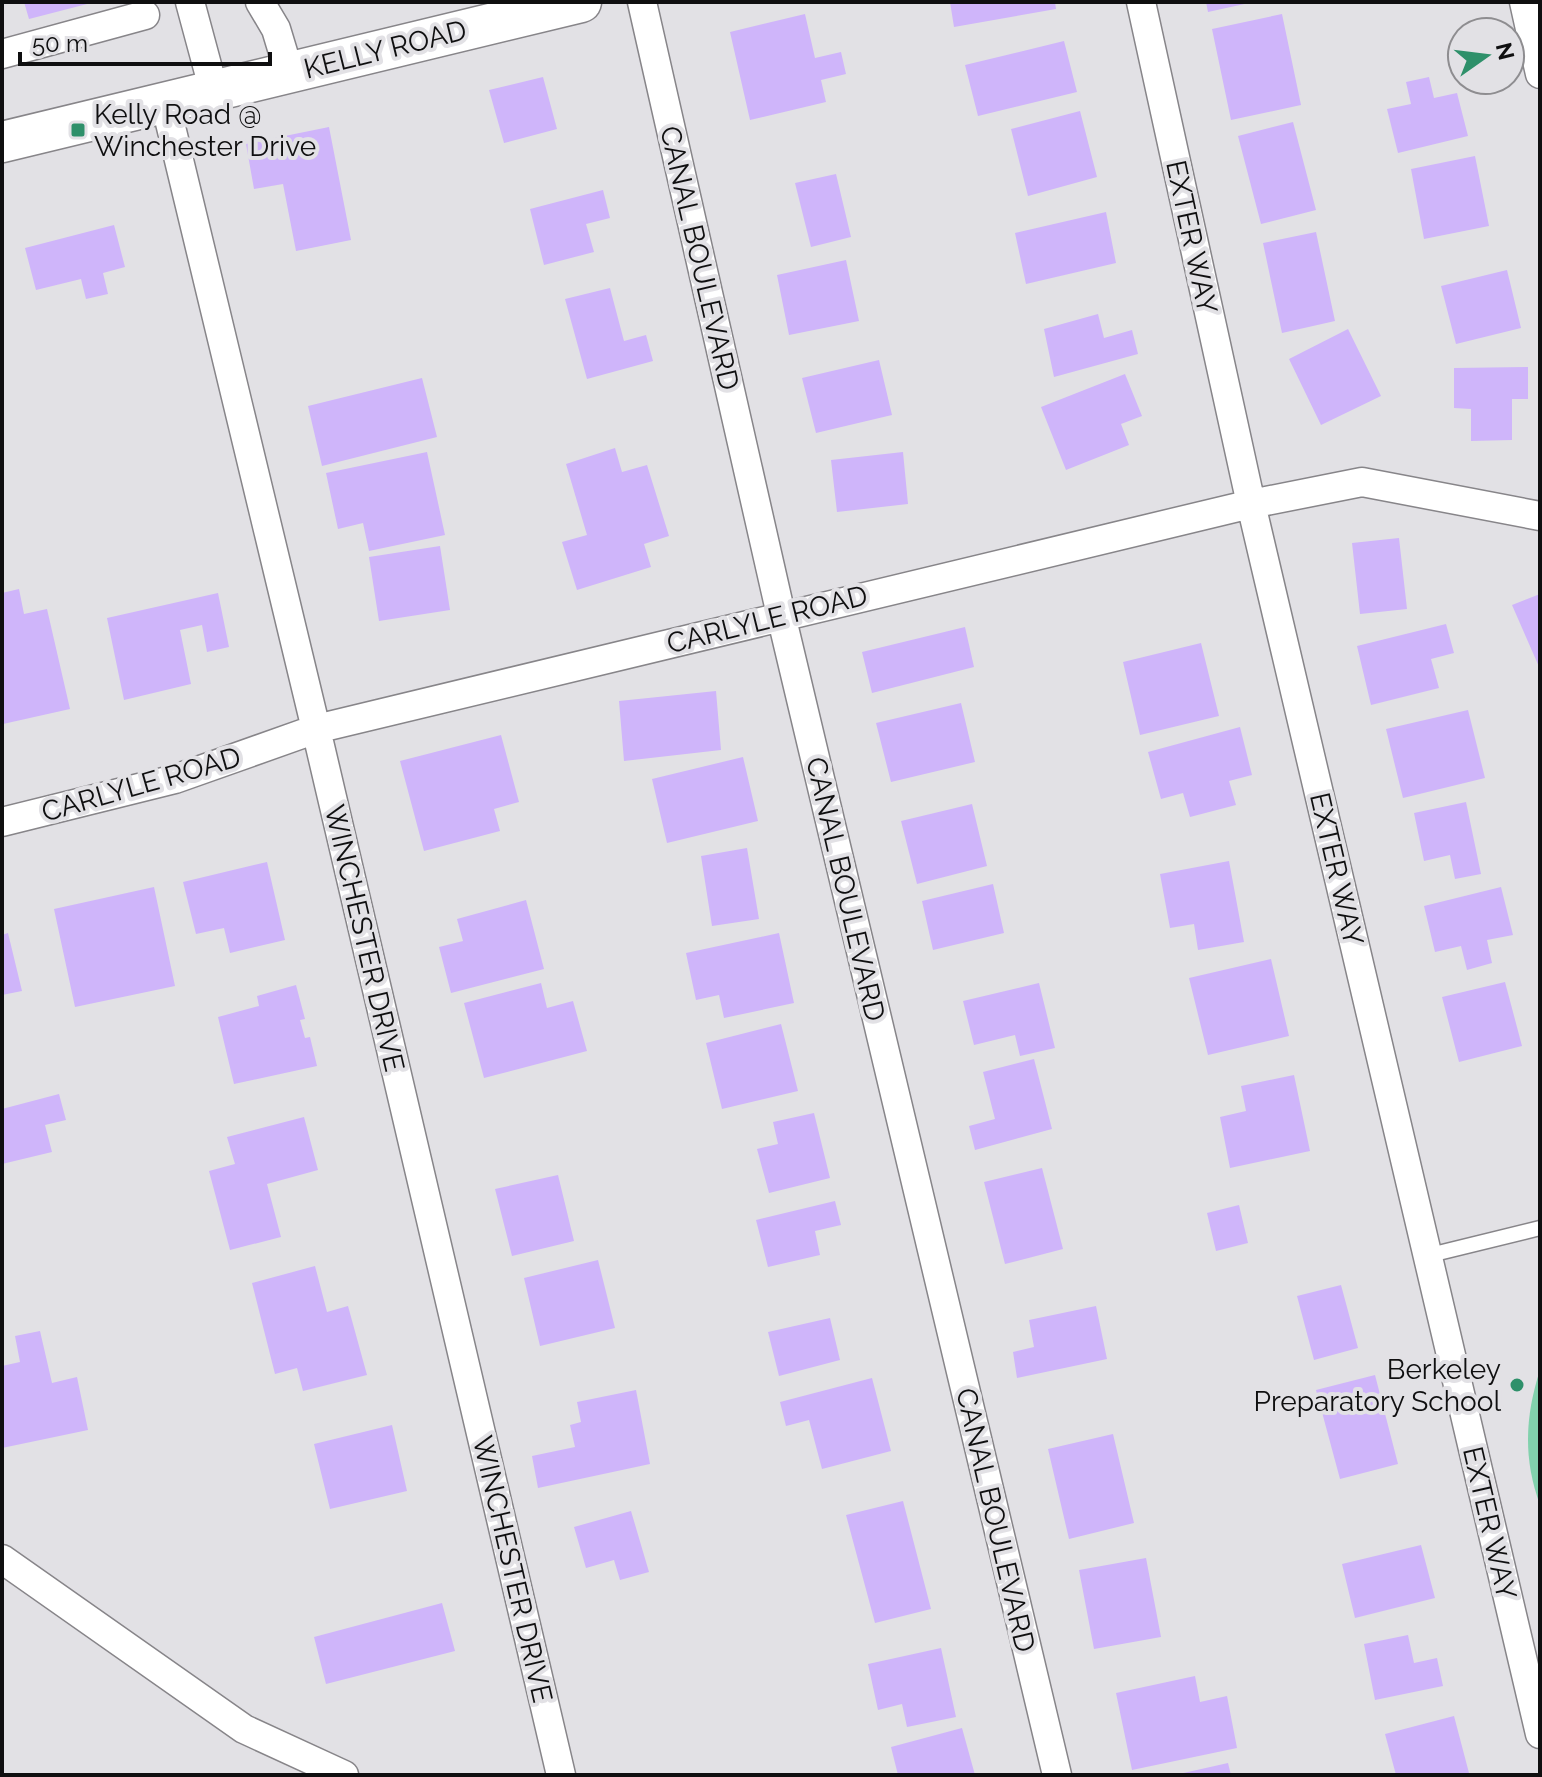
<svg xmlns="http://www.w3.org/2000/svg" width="1542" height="1777" viewBox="0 0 1542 1777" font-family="Raleway,sans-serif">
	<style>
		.green { fill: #82d1ad }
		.building { fill: #cfb5fa }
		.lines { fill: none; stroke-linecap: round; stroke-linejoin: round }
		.lane-casing { stroke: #878589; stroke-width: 17 }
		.street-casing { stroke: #878589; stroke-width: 31 }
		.secondary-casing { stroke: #878589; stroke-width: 43 }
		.lane { stroke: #fff; stroke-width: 14 }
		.street { stroke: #fff; stroke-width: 28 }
		.secondary { stroke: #fff; stroke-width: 40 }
		.poi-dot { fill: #2e906a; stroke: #e2e1e5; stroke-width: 3 }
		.labels { text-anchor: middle; stroke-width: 8; stroke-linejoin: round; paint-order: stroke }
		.street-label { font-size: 28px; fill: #0f0f10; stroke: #e2e1e5 }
		.poi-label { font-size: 28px; fill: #0f0f10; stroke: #e2e1e5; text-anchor: start }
	</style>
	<rect width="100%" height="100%" fill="#e2e1e5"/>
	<path class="green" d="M1540,1370V1505C1523,1459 1525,1416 1540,1370Z"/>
	<path class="building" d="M24,2H91V3L29,19Z
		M950,2H1055L1056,9L954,27Z
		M1206,2H1249V3L1208,12Z
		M805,14L815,58L841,52L846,74L821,80L826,102L750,120L730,32Z
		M1282,14L1301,105L1231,120L1212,29Z
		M1064,41L1077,92L978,116L965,65Z
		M543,77L557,129L504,143L489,90Z
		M1429,77L1434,98L1457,93L1468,136L1398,153L1387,109L1411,104L1406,82Z
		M1080,111L1097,177L1028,196L1011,129Z
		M1293,122L1316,210L1261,224L1238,136Z
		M329,127L351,240L296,251L283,184L254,189L246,144Z
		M1475,156L1489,226L1424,239L1411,169Z
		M836,174L851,237L811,247L795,183Z
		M603,190L610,218L586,224L594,252L544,265L530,209Z
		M1106,212L1116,263L1026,284L1015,233Z
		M114,225L125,267L103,273L108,294L86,299L81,279L36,290L25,248Z
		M1316,232L1335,321L1282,333L1263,243Z
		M846,260L859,321L789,335L777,275Z
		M1507,270L1521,328L1456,344L1441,286Z
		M610,288L624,341L646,335L653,361L587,379L565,299Z
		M1098,314L1104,338L1132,330L1138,354L1054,377L1044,329Z
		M1348,329L1381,396L1321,425L1289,359Z
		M879,360L892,415L816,433L802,378Z
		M1528,367V399H1512V440L1471,441V409L1454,408V368Z
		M1125,374L1142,416L1121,424L1129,445L1066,470L1041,407Z
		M422,378L437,437L322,466L308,406Z
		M615,448L622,472L647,465L669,536L644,544L651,567L577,590L562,542L587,535L566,464Z
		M427,452L445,535L369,551L363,523L338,529L326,473Z
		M903,452L908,504L837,512L831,460Z
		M1399,538L1407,609L1360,614L1352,543Z
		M440,546L450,610L379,621L369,557Z
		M19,589L24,614L47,609L70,709L3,724L2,593Z
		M218,593L229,647L207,652L202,625L180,630L191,684L124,700L107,618Z
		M1540,594V669L1512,605Z
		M1446,624L1454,653L1431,659L1439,688L1371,705L1357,646Z
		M965,627L974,667L872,693L862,652Z
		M1201,643L1219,716L1140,735L1123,662Z
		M716,691L721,750L624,761L619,701Z
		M961,703L975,762L891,782L876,723Z
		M1468,710L1485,778L1403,798L1386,729Z
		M1240,727L1252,775L1229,781L1236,805L1190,817L1183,793L1161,799L1148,752Z
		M501,735L519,802L494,809L500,831L424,851L400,761Z
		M743,757L758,821L667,843L652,779Z
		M1466,802L1481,874L1455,879L1450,855L1424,861L1414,813Z
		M972,804L987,866L917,884L901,821Z
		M747,848L759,919L712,926L701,856Z
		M1229,861L1244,942L1198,950L1194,924L1170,928L1160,874Z
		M267,862L285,940L230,953L224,928L196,934L183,882Z
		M993,884L1004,933L933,950L922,901Z
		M154,887L175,986L75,1007L54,909Z
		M1501,887L1513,935L1487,940L1492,963L1467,970L1461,946L1435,952L1424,906Z
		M526,900L544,969L451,993L439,947L463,941L457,919Z
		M8,933L22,991L2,995V935Z
		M779,933L794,1003L724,1018L719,995L696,1000L686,953Z
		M1271,959L1289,1036L1208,1055L1189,978Z
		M1505,982L1522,1046L1459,1062L1442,997Z
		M541,983L547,1008L573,1001L587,1051L484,1078L464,1003Z
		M1039,983L1055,1048L1020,1056L1015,1035L974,1045L963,1001Z
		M296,985L305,1019L300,1020L305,1038L310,1037L317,1066L234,1084L218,1017L259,1006L257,996Z
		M781,1024L798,1091L722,1109L706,1043Z
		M1034,1059L1052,1129L975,1150L969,1126L995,1119L983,1072Z
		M1294,1075L1310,1151L1230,1168L1220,1117L1246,1111L1241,1086Z
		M59,1094L66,1120L45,1125L52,1152L2,1164V1109Z
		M814,1113L830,1178L769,1193L757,1149L778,1144L773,1122Z
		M304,1117L318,1170L267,1184L281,1237L230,1250L209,1171L235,1164L227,1137Z
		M1042,1168L1063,1249L1005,1264L984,1182Z
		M558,1175L574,1241L512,1256L495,1189Z
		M835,1201L841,1225L815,1231L820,1255L768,1267L756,1220Z
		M1239,1205L1248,1243L1216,1251L1207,1213Z
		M598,1260L615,1328L540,1346L524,1278Z
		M315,1266L327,1312L348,1306L367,1375L303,1391L297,1368L275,1374L252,1283Z
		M1341,1285L1358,1348L1314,1360L1297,1296Z
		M1096,1306L1107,1359L1017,1378L1013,1352L1034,1347L1029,1320Z
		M830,1318L840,1360L779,1376L768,1332Z
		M40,1331L52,1383L77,1377L88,1430L2,1448V1366L20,1362L15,1336Z
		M1375,1375L1398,1464L1340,1479L1316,1390Z
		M872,1378L891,1451L822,1469L809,1420L786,1426L780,1402Z
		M636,1390L650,1464L538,1488L532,1456L575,1447L570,1425L581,1422L577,1402Z
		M392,1425L407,1491L330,1509L314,1444Z
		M1113,1434L1134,1523L1069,1539L1048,1449Z
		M903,1501L931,1609L875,1623L846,1515Z
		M631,1511L649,1572L620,1580L614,1560L586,1568L574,1527Z
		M1421,1545L1435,1598L1355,1618L1342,1564Z
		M1146,1558L1161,1637L1094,1649L1079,1570Z
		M442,1603L455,1651L326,1684L314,1637Z
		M1408,1635L1414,1663L1437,1658L1443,1686L1375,1700L1364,1644Z
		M941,1648L956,1717L907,1727L902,1704L878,1710L868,1664Z
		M1195,1676L1200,1702L1227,1696L1237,1748L1132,1770L1116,1693Z
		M1454,1716L1469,1773L1396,1775L1385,1734Z
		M962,1728L975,1775H898L891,1747Z
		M1228,1763L1231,1775H1179V1774Z"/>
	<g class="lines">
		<defs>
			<path id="lane" d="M1426,1256L1540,1228"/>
			<path id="street" d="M190,2L214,91
				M260,2L276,29L289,72
				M642,2L781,615L1057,1775
				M1141,2L1251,504L1540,1734
				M1524,2L1540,74
				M2,54L145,15
				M165,102L316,729L561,1775
				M2,822L175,779L316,729L1251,504L1362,482L1540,516
				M2,1559L244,1729L344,1775"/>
			<path id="secondary" d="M2,142L581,2"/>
		</defs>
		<use href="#lane" class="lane-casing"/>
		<use href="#street" class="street-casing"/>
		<use href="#secondary" class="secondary-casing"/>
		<use href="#lane" class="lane"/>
		<use href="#street" class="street"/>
		<use href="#secondary" class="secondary"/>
	</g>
	<g class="poi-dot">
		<rect x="70" y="122" width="16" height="16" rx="4"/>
		<circle cx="1517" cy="1385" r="8"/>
	</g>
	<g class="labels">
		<g class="street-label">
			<text transform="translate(385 49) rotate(-14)" y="10">KELLY ROAD</text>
			<text transform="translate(1192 237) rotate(78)" y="10">EXTER WAY</text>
			<text transform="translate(700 258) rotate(77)" y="10">CANAL BOULEVARD</text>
			<text transform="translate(767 619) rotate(-14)" y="10">CARLYLE ROAD</text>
			<text transform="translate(141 784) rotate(-16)" y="10">CARLYLE ROAD</text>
			<text transform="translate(1337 869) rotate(77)" y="10">EXTER WAY</text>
			<text transform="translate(846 889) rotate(77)" y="10">CANAL BOULEVARD</text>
			<text transform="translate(365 938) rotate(77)" y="10">WINCHESTER DRIVE</text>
			<text transform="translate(996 1520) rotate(77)" y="10">CANAL BOULEVARD</text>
			<text transform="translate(1490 1523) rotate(77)" y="10">EXTER WAY</text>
			<text transform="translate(513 1569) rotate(77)" y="10">WINCHESTER DRIVE</text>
		</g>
		<g class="poi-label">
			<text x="94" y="124">Kelly Road @<tspan x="94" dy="32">Winchester Drive</tspan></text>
			<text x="1501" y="1379" text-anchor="end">Berkeley<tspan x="1501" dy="32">Preparatory School</tspan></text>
		</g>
	</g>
	<rect width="1542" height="1777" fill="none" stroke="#0f0f10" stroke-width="8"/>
	<g transform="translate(1486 56) rotate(76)"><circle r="38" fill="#e2e1e5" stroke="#8e8d90" stroke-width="2"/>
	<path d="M0-6L14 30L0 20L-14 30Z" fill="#2e906a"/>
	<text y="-12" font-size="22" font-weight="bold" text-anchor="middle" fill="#0f0f10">N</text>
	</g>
	<path d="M20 52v12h250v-12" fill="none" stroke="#0f0f10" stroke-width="4"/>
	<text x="32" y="52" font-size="24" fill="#0f0f10" stroke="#e2e1e5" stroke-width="6" paint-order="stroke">50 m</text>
</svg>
